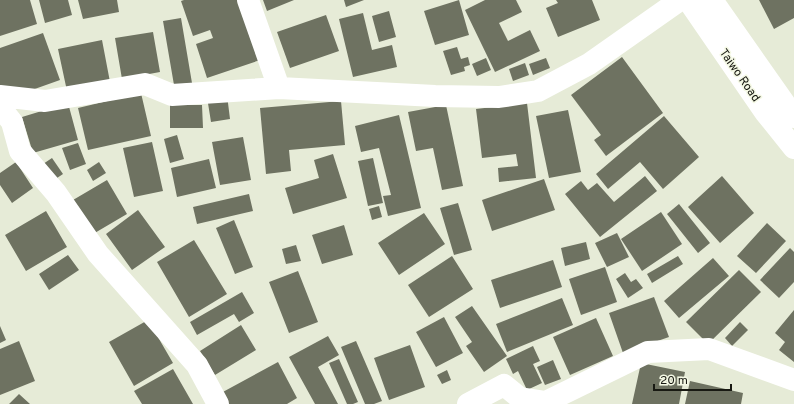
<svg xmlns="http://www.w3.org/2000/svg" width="794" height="404" viewBox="0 0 794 404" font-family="Overpass,sans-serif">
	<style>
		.building { fill: #6e7261 }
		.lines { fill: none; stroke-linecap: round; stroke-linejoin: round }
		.minor { stroke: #fff; stroke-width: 22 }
		.major { stroke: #fff; stroke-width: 22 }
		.labels { text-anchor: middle; stroke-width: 3; stroke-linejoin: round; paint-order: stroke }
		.street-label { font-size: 12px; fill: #181912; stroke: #f4f8e4 }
	</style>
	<rect width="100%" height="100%" fill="#e6ebd7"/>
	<path class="building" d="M0,0H30L37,24L0,36Z
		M39,0H68L72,15L45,23Z
		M78,0H117L119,12L83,19Z
		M184,0H243L263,59L207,78L196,44L213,38L210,30L193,36L181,1Z
		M263,0H294L267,11Z
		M344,0H364L346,7Z
		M459,0L469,35L435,45L424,11Z
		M485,0H516L522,12L499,23L508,41L530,30L540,51L495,72L465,10Z
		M556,0H592L600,20L558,37L546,8L558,3Z
		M759,0H794V18L774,29Z
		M389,11L396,37L379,42L372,16Z
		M363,13L372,50L392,45L397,67L353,77L339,19Z
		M326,15L339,51L290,68L277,32Z
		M181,18L192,83L174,85L163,21Z
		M153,32L160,72L122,79L115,38Z
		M43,33L60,80L15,96L0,93V48Z
		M102,40L110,82L67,91L58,49Z
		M457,47L461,59L468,57L470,65L464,67L465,71L451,75L443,51Z
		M622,57L663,113L606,156L594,140L601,135L571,95Z
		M486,58L491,70L477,76L472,64Z
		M546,58L550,68L533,75L529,64Z
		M525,63L529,75L513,81L509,69Z
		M141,93L151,136L88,150L78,108Z
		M227,95L230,119L211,122L207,97Z
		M341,101L345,145L289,150L291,171L266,174L260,108Z
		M68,103L78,140L33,153L22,117Z
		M527,103L536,178L499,182L498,168L518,166L516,154L482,158L476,109Z
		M170,105H202L203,128H170Z
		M446,105L463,186L442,190L433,148L416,151L408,112Z
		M568,110L581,172L549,178L536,116Z
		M399,115L421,208L388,216L383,196L391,195L379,148L361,152L355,126Z
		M664,116L699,157L663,189L640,162L608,189L596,174Z
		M177,135L184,159L170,163L164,139Z
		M243,137L251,180L220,185L212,142Z
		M152,142L163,191L134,197L123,148Z
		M78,143L86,164L70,170L62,148Z
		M333,154L347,198L293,214L285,188L319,178L314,160Z
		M52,158L63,174L54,180L43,164Z
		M373,158L383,203L368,206L358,161Z
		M209,159L216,188L177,197L171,168Z
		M16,162L33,188L12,203L0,185V173Z
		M99,162L106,173L93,181L87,170Z
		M645,176L657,191L600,237L565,194L581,181L588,190L597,183L614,202Z
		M722,176L754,213L720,243L688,207Z
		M544,179L555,210L492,231L482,200Z
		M107,180L127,214L93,234L73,200Z
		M249,194L253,211L197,224L193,207Z
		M458,203L472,250L454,255L440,208Z
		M679,204L710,243L698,253L667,214Z
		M379,206L382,217L372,220L369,209Z
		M138,210L165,247L132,270L106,234Z
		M46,211L67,247L26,271L5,235Z
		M661,212L682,244L642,271L621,239Z
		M424,213L445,244L399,275L378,243Z
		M234,220L253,267L235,274L216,228Z
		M767,223L786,241L756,273L737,256Z
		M344,225L353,255L322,264L312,235Z
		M617,233L629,257L607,267L595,243Z
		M194,240L227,294L189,317L157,262Z
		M586,242L590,259L565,266L561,248Z
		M296,245L301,261L286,264L282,249Z
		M790,248L794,252V282L779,298L760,280Z
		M68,255L79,270L49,290L39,274Z
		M452,256L473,289L429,317L408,285Z
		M678,256L683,264L652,283L647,274Z
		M713,258L729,276L679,318L664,301Z
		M553,260L562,287L500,308L491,280Z
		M605,267L617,302L581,315L569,279Z
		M739,270L761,292L708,344L686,322Z
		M298,271L318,322L289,333L269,282Z
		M625,273L631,282L636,279L643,288L628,298L616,279Z
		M242,292L254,313L239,322L234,314L197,335L190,322Z
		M654,297L669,337L623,353L609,313Z
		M562,298L573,325L507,352L496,324Z
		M472,306L507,356L484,372L466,346L472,342L455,317Z
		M794,310V362L779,350L785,342L775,333Z
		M444,317L463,353L436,367L416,332Z
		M596,318L613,356L570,375L553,337Z
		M148,320L173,363L134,386L109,342Z
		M740,322L748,330L732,346L725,338Z
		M241,325L256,350L215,375L200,351Z
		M0,326L6,340L0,343Z
		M328,336L339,355L318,367L338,404H315L289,357Z
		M19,341L35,381L0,395V349Z
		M356,341L382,401L374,404H365L341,347Z
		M410,345L425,387L389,400L374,358Z
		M533,346L540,361L533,364L542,383L527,390L518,371L513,374L506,359Z
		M339,359L358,402L353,404H347L329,363Z
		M553,360L561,379L545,385L537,367Z
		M278,362L297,398L287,404H227L221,393Z
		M641,363L685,372L679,404H632Z
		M173,369L193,404H142L134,391Z
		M447,370L451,380L442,384L437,375Z
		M690,381L743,393L741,404H685Z
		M19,394L30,404H9Z"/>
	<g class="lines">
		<path class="minor" d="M248,0L279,88
			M0,96L45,101L145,84L172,95L279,88L435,96L499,97L538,91L589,64L680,0
			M0,107L12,122L20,151L56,193L98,254L197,365L218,404
			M468,404L504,385L520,398L546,402L648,352L709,349L794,380"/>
		<path class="major" d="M688,0L765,112L794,148
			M712,0L794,117"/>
	</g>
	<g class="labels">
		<g class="street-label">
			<text transform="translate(740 75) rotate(55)" y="4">Taiwo Road</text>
		</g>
	</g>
	<path d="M654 384v6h77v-6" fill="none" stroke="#181912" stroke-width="2"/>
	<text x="660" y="384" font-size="12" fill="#181912" stroke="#f4f8e4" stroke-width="3" paint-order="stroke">20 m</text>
</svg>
